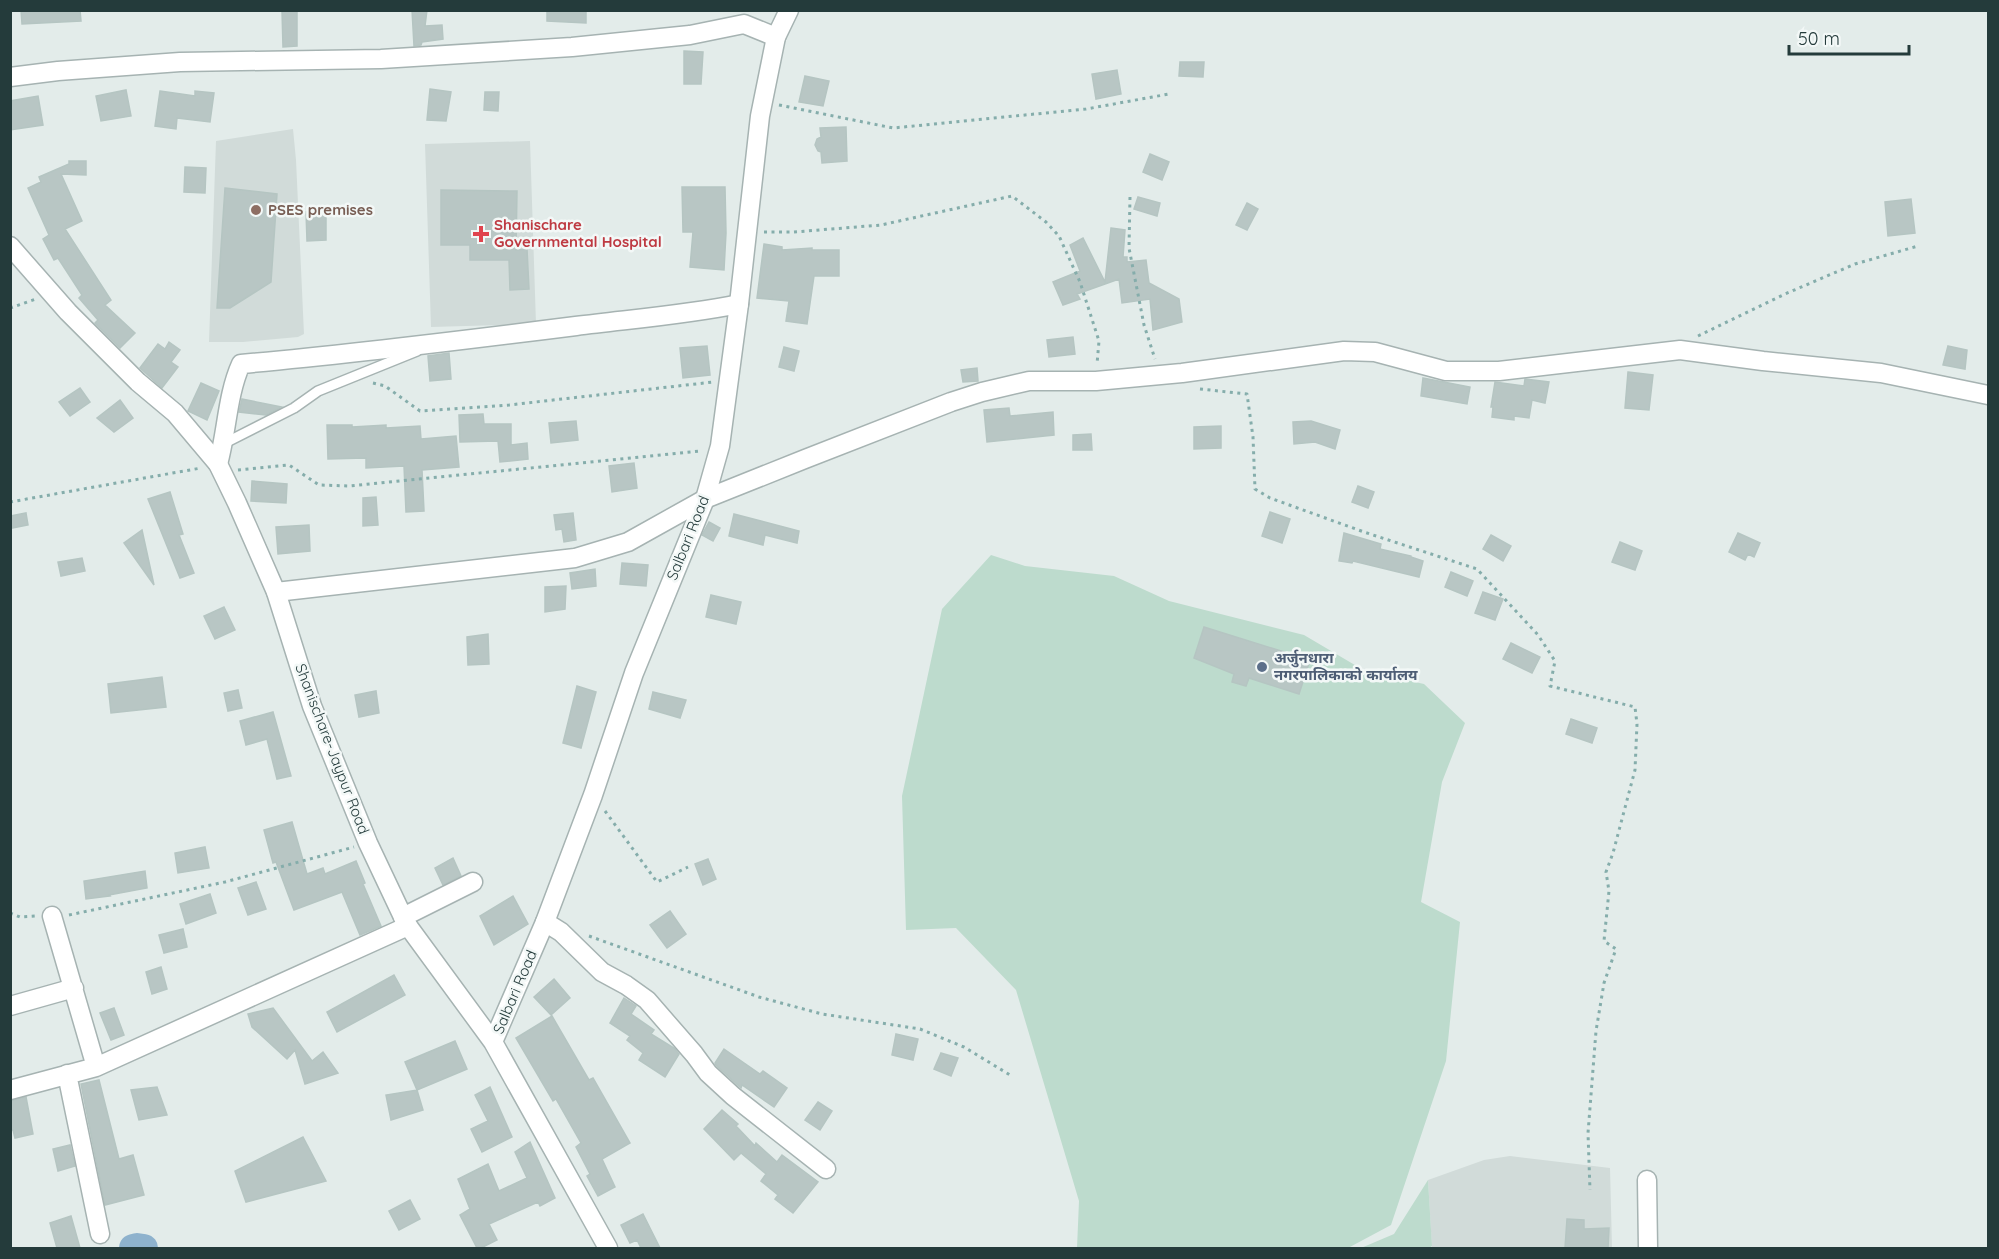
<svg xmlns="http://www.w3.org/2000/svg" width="1999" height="1259" viewBox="0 0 1999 1259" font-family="Quicksand,'Noto Sans Devanagari',sans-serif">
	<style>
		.built { fill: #d1dbd9 }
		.green { fill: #bddbcd }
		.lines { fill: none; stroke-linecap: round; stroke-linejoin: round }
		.river { stroke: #8eb2cd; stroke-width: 28 }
		.building { fill: #b8c6c4; stroke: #b5c5c2; stroke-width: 1.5 }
		.service-casing { stroke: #a6b3b2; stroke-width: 12 }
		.minor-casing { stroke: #a6b3b2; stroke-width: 21 }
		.tertiary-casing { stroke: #a6b3b2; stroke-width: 21 }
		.path { stroke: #85adab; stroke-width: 3; stroke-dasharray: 3 4.5; stroke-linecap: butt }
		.service { stroke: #fff; stroke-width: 9 }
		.minor { stroke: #fff; stroke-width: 18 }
		.tertiary { stroke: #fff; stroke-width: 18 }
		.education-dot { fill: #8d6e63; stroke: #f3f8f7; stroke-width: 2 }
		.health-dot { fill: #e0444e; stroke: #f3f8f7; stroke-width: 2 }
		.service-dot { fill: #5c6f8a; stroke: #f3f8f7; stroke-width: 2 }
		.labels { text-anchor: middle; stroke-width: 5; stroke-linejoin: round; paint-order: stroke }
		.education-label { font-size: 15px; font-weight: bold; fill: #785e54; stroke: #f3f8f7; text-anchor: start }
		.health-label { font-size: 15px; font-weight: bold; fill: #be3a42; stroke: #f3f8f7; text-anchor: start }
		.street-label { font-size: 15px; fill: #243b3b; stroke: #f3f8f7 }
		.service-label { font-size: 15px; font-weight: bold; fill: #4e5e75; stroke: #f3f8f7; text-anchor: start }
	</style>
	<rect width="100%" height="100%" fill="#e3ecea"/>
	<path class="built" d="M293,129L296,160L304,334L298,337L243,342H209L216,141Z
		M530,141L536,324L431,327L425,144Z
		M1510,1156L1610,1168L1612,1248H1432L1428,1180L1484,1160Z"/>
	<path class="green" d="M991,555L1025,566L1114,576L1169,601L1304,635L1365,671L1424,684L1465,723L1442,782L1421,902L1460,922L1446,1061L1391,1225L1348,1248H1077L1079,1201L1016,990L956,928L906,930L902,796L942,609Z
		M1428,1180L1432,1246L1429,1248H1361L1394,1234Z"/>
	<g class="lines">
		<path class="river" d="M133,1248L137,1247L144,1248"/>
	</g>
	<path class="building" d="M21,10H80L81,21L22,24Z
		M412,10H427L425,26L442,25L443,39L422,42L421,45L414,46Z
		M547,10H586V23L547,21Z
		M282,11H297V46L283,47Z
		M684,51L703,52L701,84H684Z
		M1180,62H1204L1203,77L1179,76Z
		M1117,70L1121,94L1096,99L1092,74Z
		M805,76L829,81L823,106L799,102Z
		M430,89L451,92L446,121L427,120Z
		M126,90L131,116L101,121L96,96Z
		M160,91L195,96V91L214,93L210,122L177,118L176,129L155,126Z
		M485,92H499L498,111L484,110Z
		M38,96L43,125L10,130V101Z
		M846,127L847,161L822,163L821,152L818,151L815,145L817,139L821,137L820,128Z
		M1150,154L1169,162L1162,180L1143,172Z
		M69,161H86V175L61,174L82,221L65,229L111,300L105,305L135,333L120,348L95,323L98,320L79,298L82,295L58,258L54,260L43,239L49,235L28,188L41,182L39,177L69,164Z
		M185,167L206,168L205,193L184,192Z
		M682,187H725L726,233L724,270L690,267L693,232H683Z
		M225,188L277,194L271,282L230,308H217Z
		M441,190L517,191L516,250L527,249L529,289L510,290L509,260H470V245H441Z
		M1138,197L1160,203L1157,216L1134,209Z
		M1911,199L1915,233L1888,236L1885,202Z
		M1247,203L1258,209L1247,230L1236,225Z
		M326,210V240L307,241L306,212Z
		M1111,228L1125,230L1123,257H1127V262L1146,260L1149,283L1179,299L1182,322L1153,330L1150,299L1122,303L1119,279L1077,294L1080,299L1063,305L1053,282L1080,271L1070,245L1083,238L1105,282Z
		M764,244L782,247V250L812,248V250H839V276H814L807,324L786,321L789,301L757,298Z
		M1073,337L1075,354L1049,357L1047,340Z
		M169,342L180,350L171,362L178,367L162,388L140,368L158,344L165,349Z
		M707,346L710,375L683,378L680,348Z
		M1948,346L1967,350L1965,369L1943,365Z
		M784,347L799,351L794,371L779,367Z
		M449,353L451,379L430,381L428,356Z
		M977,368L978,381L963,382L961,370Z
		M1628,372L1653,375L1649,410L1625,408Z
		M1423,378L1470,387L1467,404L1421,396Z
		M1525,379L1549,382L1545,403L1532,400L1529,418L1514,416V420L1492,417L1493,407H1491L1495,382L1524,386Z
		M201,383L219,391L207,420L188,411Z
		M80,388L90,402L70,416L59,402Z
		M242,399L282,407L266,415L239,412Z
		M120,400L133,418L114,432L97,418Z
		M1009,408L1010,416L1053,412L1054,435L987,442L984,410Z
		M483,414L484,424H511V445L527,443L528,459L500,462L498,441L460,442L459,415Z
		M576,421L578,440L551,443L549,423Z
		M1311,421L1340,430L1335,449L1315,442L1294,444L1293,422Z
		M327,425H352V427L386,425V428L420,426L421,439L456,436L459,467L422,470L424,511L406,512L404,466L366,468V458L328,459Z
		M1221,426V448L1194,449V427Z
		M1091,434L1092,450H1073V435Z
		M634,463L637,488L612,492L609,466Z
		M252,481L287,484L286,503L251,501Z
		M1358,486L1374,492L1368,508L1352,502Z
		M170,492L183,534L179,535L194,573L180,578L148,499Z
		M376,497L378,525L363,526V498Z
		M1270,512L1290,519L1282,543L1262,536Z
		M26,513L28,525L12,528L10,516Z
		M573,513L576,540L564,542L562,529L556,530L554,515Z
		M734,514L799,531L797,543L765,535L763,545L729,536Z
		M709,522L720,528L713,541L702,535Z
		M309,525L310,551L278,554L276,527Z
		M142,530L154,585L124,543Z
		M1344,533L1381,544L1380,549L1411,556V557L1423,561L1419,577L1353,561L1352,563L1339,561Z
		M1738,533L1760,543L1754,557L1748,554L1745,560L1729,552Z
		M1491,535L1511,546L1503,561L1483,549Z
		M1620,542L1642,551L1635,570L1612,562Z
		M82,558L85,571L61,576L58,562Z
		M622,563L648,565L646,586L620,584Z
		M595,569L596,586L572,589L570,573Z
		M1451,572L1473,581L1467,596L1445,587Z
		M566,586L565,609L545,612V587Z
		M1483,592L1503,599L1495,620L1475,613Z
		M711,595L741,602L736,624L706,617Z
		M224,607L235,630L215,639L204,616Z
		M1204,627L1310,660L1299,694L1249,678L1246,686L1232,682L1234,674L1194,658Z
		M488,634L489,664L468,665L467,637Z
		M1511,643L1540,657L1532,673L1503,659Z
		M162,677L166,707L111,713L108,684Z
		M577,686L596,692L581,748L563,743Z
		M238,690L242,708L228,711L224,693Z
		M376,691L379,713L359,717L355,695Z
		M653,692L686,700L680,718L649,709Z
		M273,712L291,776L277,779L267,739L246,745L240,721Z
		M1571,719L1597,728L1592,743L1566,734Z
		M292,822L307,874L323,868L325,874L356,861L365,883L363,884L381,926L360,935L342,892L294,910L276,862L273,863L264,830Z
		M205,847L209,868L178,873L175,853Z
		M453,858L461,876L443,885L435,868Z
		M708,859L716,879L703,885L695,864Z
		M145,871L147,888L109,895L110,896L86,899L84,881Z
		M256,882L266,909L248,915L238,888Z
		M210,894L216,913L186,924L180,904Z
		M513,896L528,924L494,945L480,916Z
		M670,911L686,934L667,948L650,925Z
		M183,929L187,947L164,953L159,935Z
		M161,967L167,989L152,994L146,972Z
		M394,975L405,995L337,1032L327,1012Z
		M554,979L570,998L551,1015L534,997Z
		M624,998L636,1006L631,1014L654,1030L651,1034L674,1048L679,1054L665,1077L639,1060L643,1053L627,1040L630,1036L610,1023Z
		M114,1008L124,1035L111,1040L100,1013Z
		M273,1008L312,1061L323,1052L338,1073L305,1084L295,1050L287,1059L252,1027L248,1014Z
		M552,1016L589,1080L593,1078L630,1143L602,1159L615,1187L598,1196L587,1176L590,1174L576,1147L581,1143L556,1099L553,1101L516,1038Z
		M896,1034L918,1039L913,1060L892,1055Z
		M455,1041L467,1069L417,1090L405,1062Z
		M724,1049L760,1074L763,1071L787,1088L774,1107L742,1085L741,1088L716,1065L715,1063Z
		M941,1053L958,1058L951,1076L934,1069Z
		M99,1080L119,1159L133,1155L144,1195L105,1205L81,1084Z
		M157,1087L167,1115L139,1120L131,1090Z
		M490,1087L512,1137L482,1152L471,1129L488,1121L475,1095Z
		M417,1090L423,1110L391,1120L386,1095Z
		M26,1097L33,1134L15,1138L13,1130H10V1101Z
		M818,1102L832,1111L820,1130L805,1120Z
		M722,1110L738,1124L736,1126L755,1146L756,1143L777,1162L782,1155L818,1182L793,1213L775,1199L778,1195L761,1181L766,1174L741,1153L734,1160L704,1129Z
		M303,1137L326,1181L246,1202L235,1171Z
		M530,1142L555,1198L540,1206L538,1202L489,1224L497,1240L481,1248H477L460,1215L470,1209L458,1179L488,1164L499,1191L527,1178L515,1152Z
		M70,1145L75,1166L58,1171L53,1149Z
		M410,1200L420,1219L399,1230L389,1211Z
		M643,1214L660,1248H641L637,1240L630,1243L621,1225Z
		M71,1216L80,1248H57L50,1223Z
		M1567,1219L1584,1220V1229L1609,1228L1608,1248H1565Z"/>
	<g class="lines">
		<defs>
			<path id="service" d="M223,444L294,408L318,391L417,351"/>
			<path id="minor" d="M10,77L58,71L180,62L381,59L572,47L690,35L744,24L776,37
				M218,464C227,432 227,395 241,364C353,354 465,340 576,326C631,319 685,315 739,304
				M276,592L575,558L628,542L705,499L805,459L951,402L982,392L1029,381H1096L1182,373L1344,351L1375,352L1446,371H1499L1680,350L1763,361L1881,373L1988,395
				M52,916L96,1067
				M403,917L473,882
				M545,922L561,932L602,972L626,985L647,1000L694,1054L708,1073L733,1096L826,1169
				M10,1006L74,988
				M67,1074L100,1234
				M10,1090L96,1067L408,926
				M1647,1180L1648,1248"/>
			<path id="tertiary" d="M10,246L68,312L138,382L175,413L218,464L237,503L276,592L312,706L368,843L403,917L408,926L493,1042L608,1248
				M493,1042L545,922L593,795L634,673L705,499L720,446L739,304L760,116L776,37L789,10"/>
		</defs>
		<use href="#service" class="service-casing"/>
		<use href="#minor" class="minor-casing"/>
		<use href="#tertiary" class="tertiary-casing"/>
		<path class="path" d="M779,105L893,128L1086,109L1169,94
			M1130,197L1129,248L1144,325L1155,359
			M764,232H794L881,225L1012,196L1046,222L1059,236L1080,282L1099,341L1097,364
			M10,308L36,299
			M1698,336L1785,294L1855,264L1918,246
			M373,383L385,386L420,411L509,405L713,382
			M1200,389L1247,394L1253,437L1255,489L1270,498L1364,532L1477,569L1538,635L1555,661L1550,686L1635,707L1637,724L1635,770L1613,853L1606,872L1609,891L1604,941L1616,949L1604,983L1596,1031L1588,1133L1590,1190
			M238,470L289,465L319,485L349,486L701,451
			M10,502L201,468
			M605,811L657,882L688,867
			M10,913L20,917L35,916
			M69,915L225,882L354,847
			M589,936L759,997L822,1014L920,1029L964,1047L1010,1075"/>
		<use href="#service" class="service"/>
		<use href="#minor" class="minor"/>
		<use href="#tertiary" class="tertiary"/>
	</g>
	<circle class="education-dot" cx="256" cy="210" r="6"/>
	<path class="health-dot" d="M478 225h6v6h6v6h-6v6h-6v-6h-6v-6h6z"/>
	<circle class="service-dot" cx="1262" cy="667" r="6"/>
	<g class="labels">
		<g class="education-label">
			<text x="268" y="215">PSES premises</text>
		</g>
		<g class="health-label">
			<text x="494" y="230">Shanischare<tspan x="494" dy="17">Governmental Hospital</tspan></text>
		</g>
		<g class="street-label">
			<text transform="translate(688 538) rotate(-68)" y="5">Salbari Road</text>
			<text transform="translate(332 749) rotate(69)" y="5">Shanischare-Jaypur Road</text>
			<text transform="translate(515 992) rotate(-67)" y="5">Salbari Road</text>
		</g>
		<g class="service-label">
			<text x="1274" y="663">अर्जुनधारा<tspan x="1274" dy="17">नगरपालिकाको कार्यालय</tspan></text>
		</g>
	</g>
	<rect width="1999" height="1259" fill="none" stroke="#243b3b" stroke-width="24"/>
	<path d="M1789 45v9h120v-9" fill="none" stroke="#243b3b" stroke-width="3"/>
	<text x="1798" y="45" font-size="18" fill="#243b3b" stroke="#f3f8f7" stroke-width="4.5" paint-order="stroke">50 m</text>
</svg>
